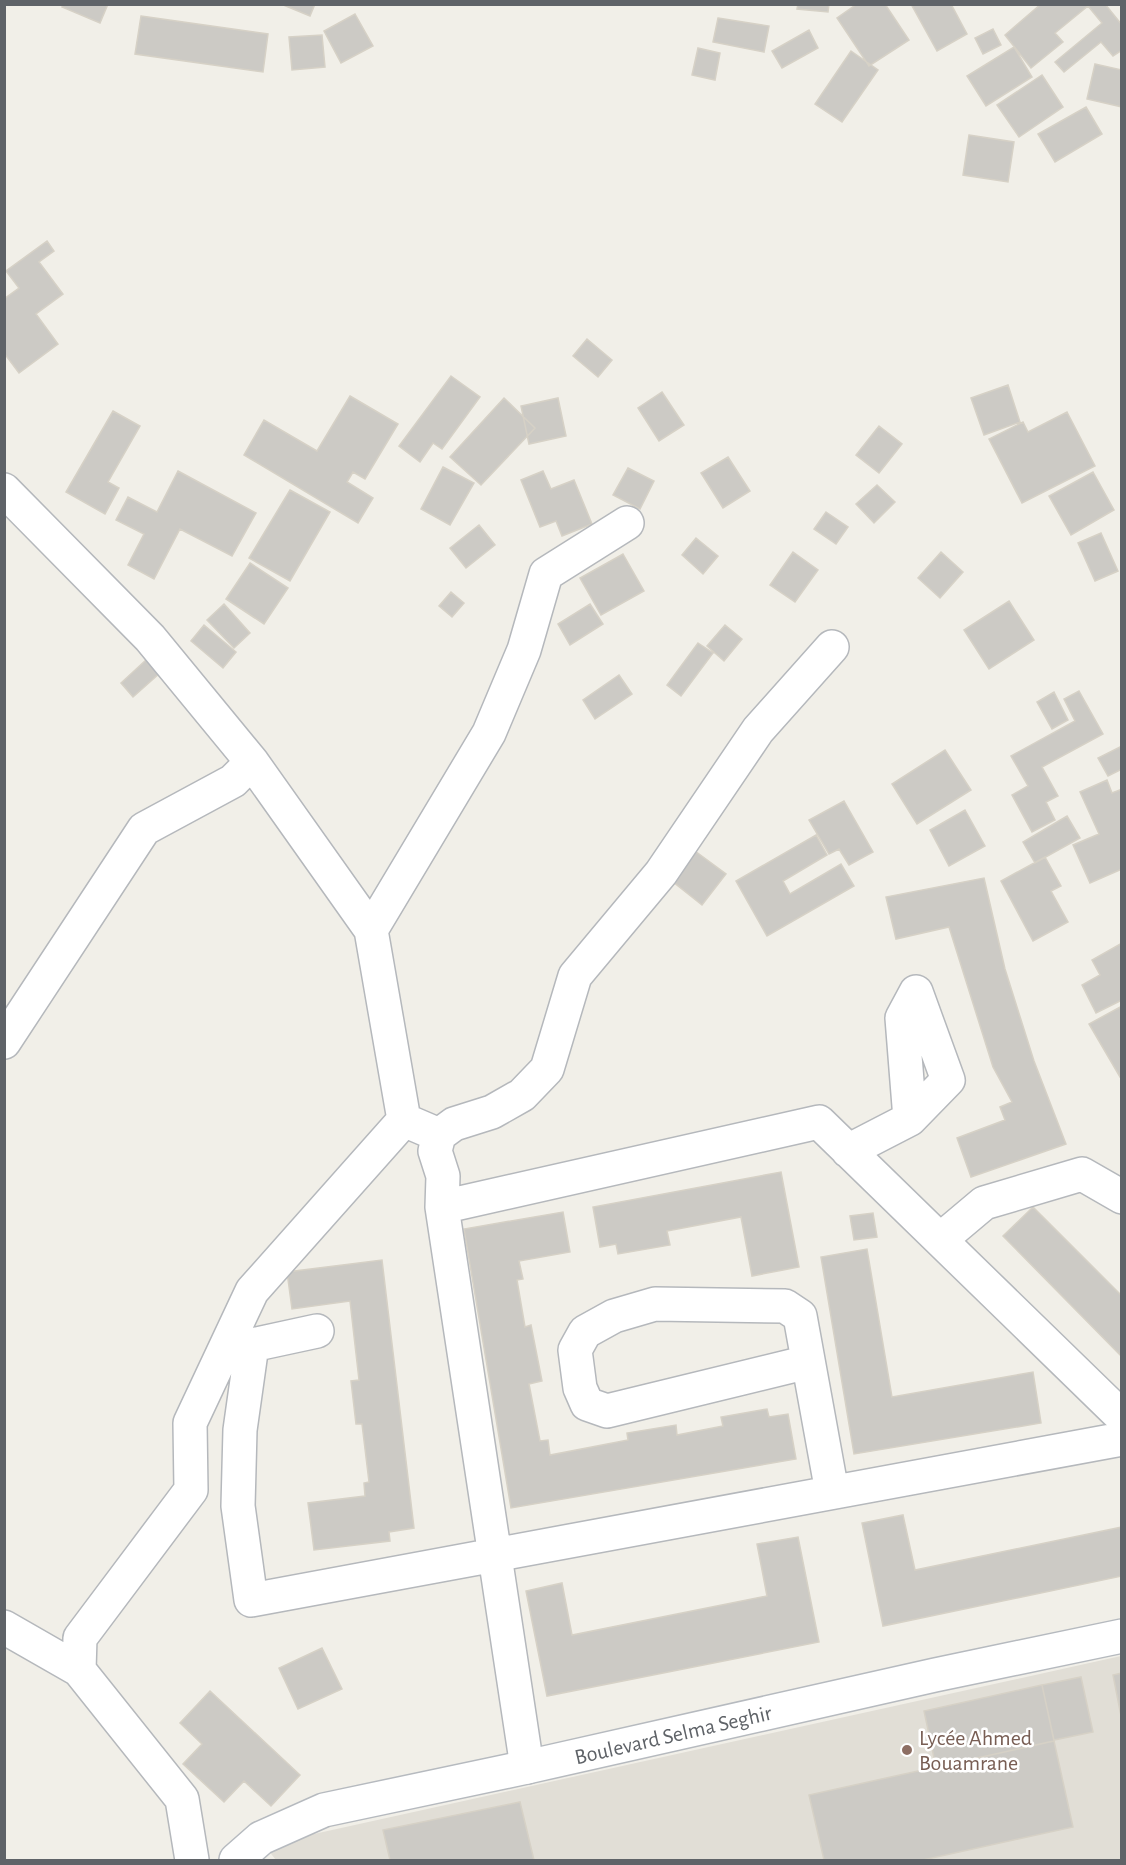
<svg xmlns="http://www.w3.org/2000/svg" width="1126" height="1865" viewBox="0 0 1126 1865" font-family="'Alegreya Sans',sans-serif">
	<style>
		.education { fill: #e1ded6 }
		.building { fill: #cccac5; stroke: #d6d1c6; stroke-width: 1.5 }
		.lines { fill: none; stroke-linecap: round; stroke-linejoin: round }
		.minor-casing { stroke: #b5b8bc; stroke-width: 36 }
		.secondary-casing { stroke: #b6babf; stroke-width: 36 }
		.minor { stroke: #fff; stroke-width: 33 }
		.secondary { stroke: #fff; stroke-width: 33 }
		.education-dot { fill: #8d6e63; stroke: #fff; stroke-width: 2 }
		.labels { text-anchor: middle; stroke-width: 5; stroke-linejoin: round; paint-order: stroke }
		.street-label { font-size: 22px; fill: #5f6368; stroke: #fff }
		.education-label { font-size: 22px; fill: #785e54; stroke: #fff; text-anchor: start }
	</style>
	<rect width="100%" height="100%" fill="#f1efe8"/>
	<path class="education" d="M1121,1656V1860H276L264,1845Z"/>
	<path class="building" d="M64,4H108L100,23L62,7Z
		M281,4H315L310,16Z
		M798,4H829L828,12L797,9Z
		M857,4H885L909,40L869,66L837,18Z
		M911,4H951L967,34L937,51Z
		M1041,4H1105L1122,25V50L1113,56L1101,42L1064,72L1055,62L1102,23L1088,6L1055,33L1063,42L1031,68L1005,35Z
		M355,14L373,46L341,63L324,31Z
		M141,16L268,34L263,72L135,54Z
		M718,18L769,26L764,52L713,42Z
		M993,29L1001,45L983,54L975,38Z
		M809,30L818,48L782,68L772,51Z
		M322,35L325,67L292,70L289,37Z
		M1014,47L1032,77L986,106L967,76Z
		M698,48L720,53L715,80L692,75Z
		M851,51L878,70L842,122L815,104Z
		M1095,64L1122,70V107L1087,99Z
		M1042,75L1063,107L1019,137L997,105Z
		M1086,107L1102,134L1055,162L1038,134Z
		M969,135L1014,142L1008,182L963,175Z
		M47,241L54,251L39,262L63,294L36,314L58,344L19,373L4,353V299L19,288L6,271Z
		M587,339L612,360L598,377L573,356Z
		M451,376L480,397L442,449L433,443L420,462L399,446Z
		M1008,385L1020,422L984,435L971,398Z
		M662,392L684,425L659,441L638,408Z
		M350,396L398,424L365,479L353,472L347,482L373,498L358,523L244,455L264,420L317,451Z
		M504,398L535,428L481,485L450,457Z
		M558,398L566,436L529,444L521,406Z
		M113,411L140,426L108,482L119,488L105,514L66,492Z
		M1067,412L1095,466L1022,503L989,439L1023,422L1028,432Z
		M879,426L902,444L879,473L856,455Z
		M728,457L750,491L723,508L701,473Z
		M443,467L474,483L450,525L421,509Z
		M628,468L654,481L640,509L613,495Z
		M178,471L256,513L232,556L180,529L154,579L128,565L144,534L116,520L128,497L157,512Z
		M543,471L551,489L574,480L592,524L562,536L556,521L540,527L521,480Z
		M1093,472L1114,510L1071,535L1049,496Z
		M877,485L895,502L874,523L856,504Z
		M290,490L330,512L290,581L249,558Z
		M826,512L848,527L836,544L814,529Z
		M479,525L495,545L466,568L450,548Z
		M1101,533L1118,571L1095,581L1078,543Z
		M696,538L718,556L703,574L682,555Z
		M793,552L818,570L795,602L770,585Z
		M941,552L963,572L940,598L918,578Z
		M623,554L644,591L601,615L580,578Z
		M250,563L288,588L264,624L226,599Z
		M451,592L464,603L452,617L439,606Z
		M1009,601L1034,640L989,669L964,630Z
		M224,604L250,633L234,648L207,620Z
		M590,604L603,624L570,645L558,624Z
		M204,625L236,652L223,668L191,641Z
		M725,625L742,639L724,661L707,646Z
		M698,643L713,653L681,696L667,685Z
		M147,659L160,673L133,697L121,683Z
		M619,675L632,694L595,719L583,700Z
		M1079,691L1103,734L1042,767L1058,796L1046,802L1055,820L1032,832L1012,795L1028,786L1011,756L1075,721L1064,699Z
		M1054,692L1068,720L1052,729L1037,702Z
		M1122,746V769L1108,776L1098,758Z
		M945,750L971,790L917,824L892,784Z
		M1107,780L1112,793L1122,789V869L1090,883L1073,845L1099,834L1080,792Z
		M844,801L873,852L849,865L839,849L829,854L809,820Z
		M965,810L985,846L949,866L930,830Z
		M1067,816L1080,838L1035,863L1023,842Z
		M816,835L827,855L783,881L790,894L841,864L854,886L767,936L736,881Z
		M695,851L726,874L702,905L672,881Z
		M1045,857L1061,886L1051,891L1068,922L1033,941L1001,881Z
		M984,878L1005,969L1034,1061L1066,1144L971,1177L957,1138L1005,1120L1000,1107L1012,1102L993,1067L949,927L896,939L886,897Z
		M1122,943V1000L1096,1013L1082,985L1100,975L1092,960Z
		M1122,1006V1076L1120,1077L1089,1024Z
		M781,1172L799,1267L752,1276L741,1217L667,1231L670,1245L618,1254L616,1244L600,1247L593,1207Z
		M1033,1207L1122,1296V1357L1003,1236Z
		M563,1212L570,1252L519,1261L523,1279L517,1280L525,1327L531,1325L542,1381L529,1384L540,1441L548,1440L550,1455L628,1440L627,1433L676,1425L677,1435L723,1426L721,1417L767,1409L769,1417L788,1414L796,1459L511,1508L464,1229Z
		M873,1213L877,1237L854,1240L850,1216Z
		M867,1249L892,1397L1033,1372L1041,1423L854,1454L821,1257Z
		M382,1260L414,1528L389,1532L390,1541L314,1550L308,1503L365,1496L364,1483L369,1482L362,1424H356L351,1381L359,1380L350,1301L292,1309L287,1272Z
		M903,1515L915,1570L1122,1527V1576L883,1626L862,1523Z
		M798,1537L819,1642L547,1696L526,1591L562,1583L572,1635L767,1596L757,1544Z
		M322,1648L342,1689L298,1709L279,1668Z
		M1122,1673V1721L1113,1675Z
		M1081,1677L1093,1732L1054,1740L1042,1685Z
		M1042,1685L1054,1741L936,1767L924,1711Z
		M210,1691L300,1775L271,1806L244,1781L224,1802L183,1764L202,1744L180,1723Z
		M1054,1741L1073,1827L923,1860H824L809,1795Z
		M520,1802L534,1860H390L383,1830Z"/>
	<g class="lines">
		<defs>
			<path id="minor" d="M4,490L150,638L252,762L371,930
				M4,1042L144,829L233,781L252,762
				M439,1135L404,1120L371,930L489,733L524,650L546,574L627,523
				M848,1151L910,1119L948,1080L916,992L902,1018L910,1119
				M442,1207L443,1176L435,1151L439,1135L454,1124L492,1112L522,1095L547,1069L575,976L661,873L758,730L832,647
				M940,1240L984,1203L1082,1174L1122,1197
				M317,1331L252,1345L240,1430L238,1506L251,1600L1122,1439
				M808,1362L607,1411L587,1404L580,1388L575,1350L585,1332L614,1316L655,1304L785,1306L800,1316L832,1492
				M4,1627L79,1670
				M527,1767L442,1207L819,1122L1122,1417
				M192,1860L182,1799L79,1670L80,1638L191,1490L190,1423L252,1291L404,1120"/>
			<path id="secondary" d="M236,1860L261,1838L324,1810L527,1767L935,1675L1122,1636"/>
		</defs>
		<use href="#minor" class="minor-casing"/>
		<use href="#secondary" class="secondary-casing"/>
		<use href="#minor" class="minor"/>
		<use href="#secondary" class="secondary"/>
	</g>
	<circle class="education-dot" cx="907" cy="1750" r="6"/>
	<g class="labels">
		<g class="street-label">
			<text transform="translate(673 1734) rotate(-13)" y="8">Boulevard Selma Seghir</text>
		</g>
		<g class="education-label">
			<text x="919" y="1745">Lycée Ahmed<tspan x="919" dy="25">Bouamrane</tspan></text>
		</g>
	</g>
	<rect width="1126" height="1865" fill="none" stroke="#5f6368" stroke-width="12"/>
</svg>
